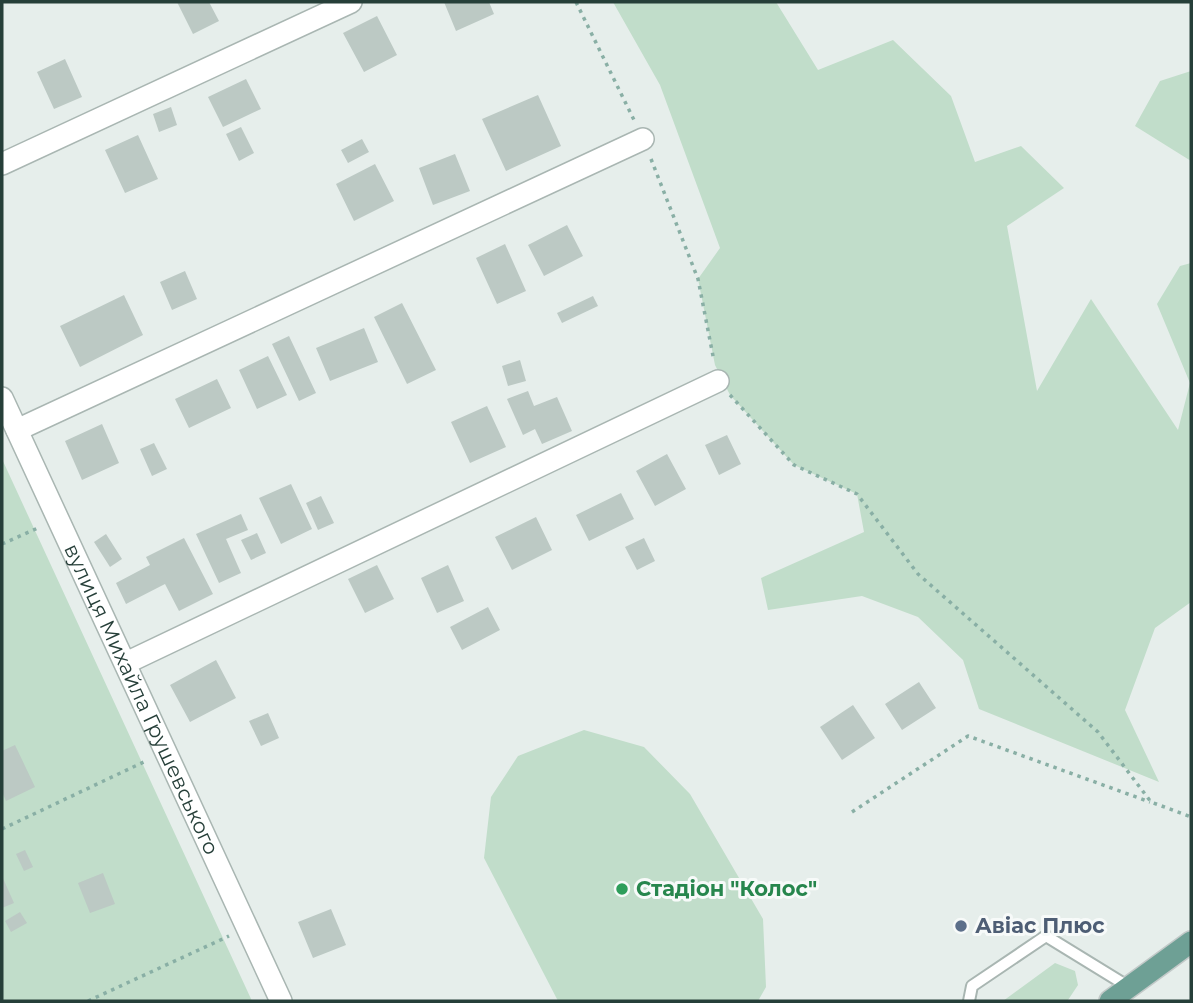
<svg xmlns="http://www.w3.org/2000/svg" width="1193" height="1003" viewBox="0 0 1193 1003" font-family="Montserrat,sans-serif">
	<style>
		.green { fill: #c1ddca }
		.building { fill: #bcc9c4 }
		.lines { fill: none; stroke-linecap: round; stroke-linejoin: round }
		.service-casing { stroke: #a9b6b2; stroke-width: 14 }
		.minor-casing { stroke: #a9b6b2; stroke-width: 24 }
		.tertiary-casing { stroke: #a9b6b2; stroke-width: 24 }
		.primary-casing { stroke: #c2c9c8; stroke-width: 24 }
		.path { stroke: #89afa5; stroke-width: 3.5; stroke-dasharray: 3.5 5; stroke-linecap: butt }
		.service { stroke: #fff; stroke-width: 10 }
		.minor { stroke: #fff; stroke-width: 21 }
		.tertiary { stroke: #fff; stroke-width: 21 }
		.primary { stroke: #6ea095; stroke-width: 21 }
		.leisure-dot { fill: #2e9e5b; stroke: #f7faf9; stroke-width: 2.5 }
		.service-dot { fill: #5c6f8a; stroke: #f7faf9; stroke-width: 2.5 }
		.labels { text-anchor: middle; stroke-width: 6; stroke-linejoin: round; paint-order: stroke }
		.street-label { font-size: 21px; fill: #263f39; stroke: #f7faf9 }
		.leisure-label { font-size: 21px; font-weight: bold; fill: #27864d; stroke: #f7faf9; text-anchor: start }
		.service-label { font-size: 21px; font-weight: bold; fill: #4e5e75; stroke: #f7faf9; text-anchor: start }
	</style>
	<rect width="100%" height="100%" fill="#e6eeeb"/>
	<path class="green" d="M613,2H776L818,70L893,40L951,96L975,162L1021,146L1064,188L1007,226L1037,391L1091,299L1178,430L1190,383L1157,304L1180,266L1191,263V602L1155,628L1125,710L1159,782L979,709L963,660L918,617L862,596L768,610L761,578L864,532L857,494L794,465L730,395L715,365L698,279L720,248L660,85Z
		M1191,71V161L1135,126L1160,81Z
		M2,459L252,1001H2Z
		M584,730L644,747L690,794L763,919L766,987L758,1001H558L484,858L491,797L518,756Z
		M1055,963L1075,971L1078,985L1068,1000L1003,1001Z"/>
	<path class="building" d="M177,2H209L219,21L193,34Z
		M444,2H489L494,14L456,31Z
		M377,16L397,55L364,72L343,33Z
		M65,59L82,97L54,109L37,72Z
		M246,79L261,109L223,127L208,97Z
		M538,95L561,146L506,171L482,119Z
		M171,107L177,125L159,132L153,114Z
		M241,127L254,153L239,161L226,134Z
		M138,135L158,179L125,193L105,150Z
		M362,139L369,152L348,163L341,150Z
		M455,154L470,191L433,205L419,168Z
		M375,164L394,201L354,221L336,184Z
		M567,225L583,256L544,276L528,245Z
		M505,244L526,291L497,304L476,258Z
		M185,271L197,299L172,310L160,282Z
		M124,295L143,335L80,367L60,326Z
		M593,296L598,306L562,323L557,313Z
		M402,303L436,370L407,384L374,317Z
		M364,328L378,362L330,381L316,348Z
		M289,336L316,393L299,401L272,344Z
		M268,356L287,395L257,409L239,370Z
		M520,360L526,381L508,386L502,366Z
		M217,379L231,408L189,428L175,399Z
		M528,391L534,406L557,397L572,431L542,444L535,429L523,435L507,399Z
		M487,406L506,447L470,463L451,422Z
		M102,424L119,463L82,480L65,441Z
		M727,435L741,464L719,475L705,445Z
		M154,443L167,469L152,476L140,449Z
		M667,454L686,489L655,506L636,471Z
		M291,484L312,529L281,544L259,498Z
		M621,493L634,519L589,541L576,515Z
		M321,496L334,523L318,530L306,503Z
		M241,514L248,530L226,539L241,573L219,583L196,534Z
		M536,517L552,550L512,570L495,537Z
		M257,533L266,553L251,560L241,540Z
		M106,534L122,559L110,567L94,542Z
		M184,538L213,594L179,611L165,584L126,604L116,583L150,565L146,557Z
		M644,538L655,561L637,570L625,547Z
		M377,565L394,599L365,613L348,579Z
		M448,565L464,601L437,613L421,578Z
		M488,607L500,630L462,650L450,627Z
		M216,660L236,698L190,722L170,685Z
		M919,682L936,708L902,730L885,704Z
		M853,705L875,738L842,760L820,727Z
		M268,713L279,738L261,746L249,721Z
		M15,745L35,787L6,801L2,792V751Z
		M25,850L33,867L24,871L16,854Z
		M103,873L115,904L90,913L78,883Z
		M2,876L14,903L2,908Z
		M331,909L346,945L313,958L298,922Z
		M20,912L27,923L11,932L5,921Z"/>
	<g class="lines">
		<defs>
			<path id="service" d="M969,1001L972,986L1046,936L1129,987"/>
			<path id="minor" d="M2,164L351,2
				M17,430L643,139
				M126,663L718,381"/>
			<g id="tertiary">
				<path id="s1" d="M2,398L281,1001"/>
			</g>
			<path id="primary" d="M1110,1001L1191,942"/>
		</defs>
		<use href="#service" class="service-casing"/>
		<use href="#minor" class="minor-casing"/>
		<use href="#tertiary" class="tertiary-casing"/>
		<use href="#primary" class="primary-casing"/>
		<path class="path" d="M576,2L634,120
			M651,159L698,279L714,361
			M730,395L794,465L857,494L918,574L1098,732L1151,802L1191,817
			M2,544L38,528
			M852,812L968,736L1150,802
			M2,829L148,760
			M88,1001L229,936"/>
		<use href="#service" class="service"/>
		<use href="#minor" class="minor"/>
		<use href="#tertiary" class="tertiary"/>
		<use href="#primary" class="primary"/>
	</g>
	<circle class="leisure-dot" cx="622" cy="889" r="7"/>
	<circle class="service-dot" cx="961" cy="926" r="7"/>
	<g class="labels">
		<g class="street-label">
			<text dy="7" stroke="none"><textPath href="#s1" startOffset="332">вулиця Михайла Грушевського</textPath></text>
		</g>
		<g class="leisure-label">
			<text x="636" y="896">Стадіон "Колос"</text>
		</g>
		<g class="service-label">
			<text x="975" y="933">Авіас Плюс</text>
		</g>
	</g>
	<rect width="1193" height="1003" fill="none" stroke="#263f39" stroke-width="7"/>
</svg>
